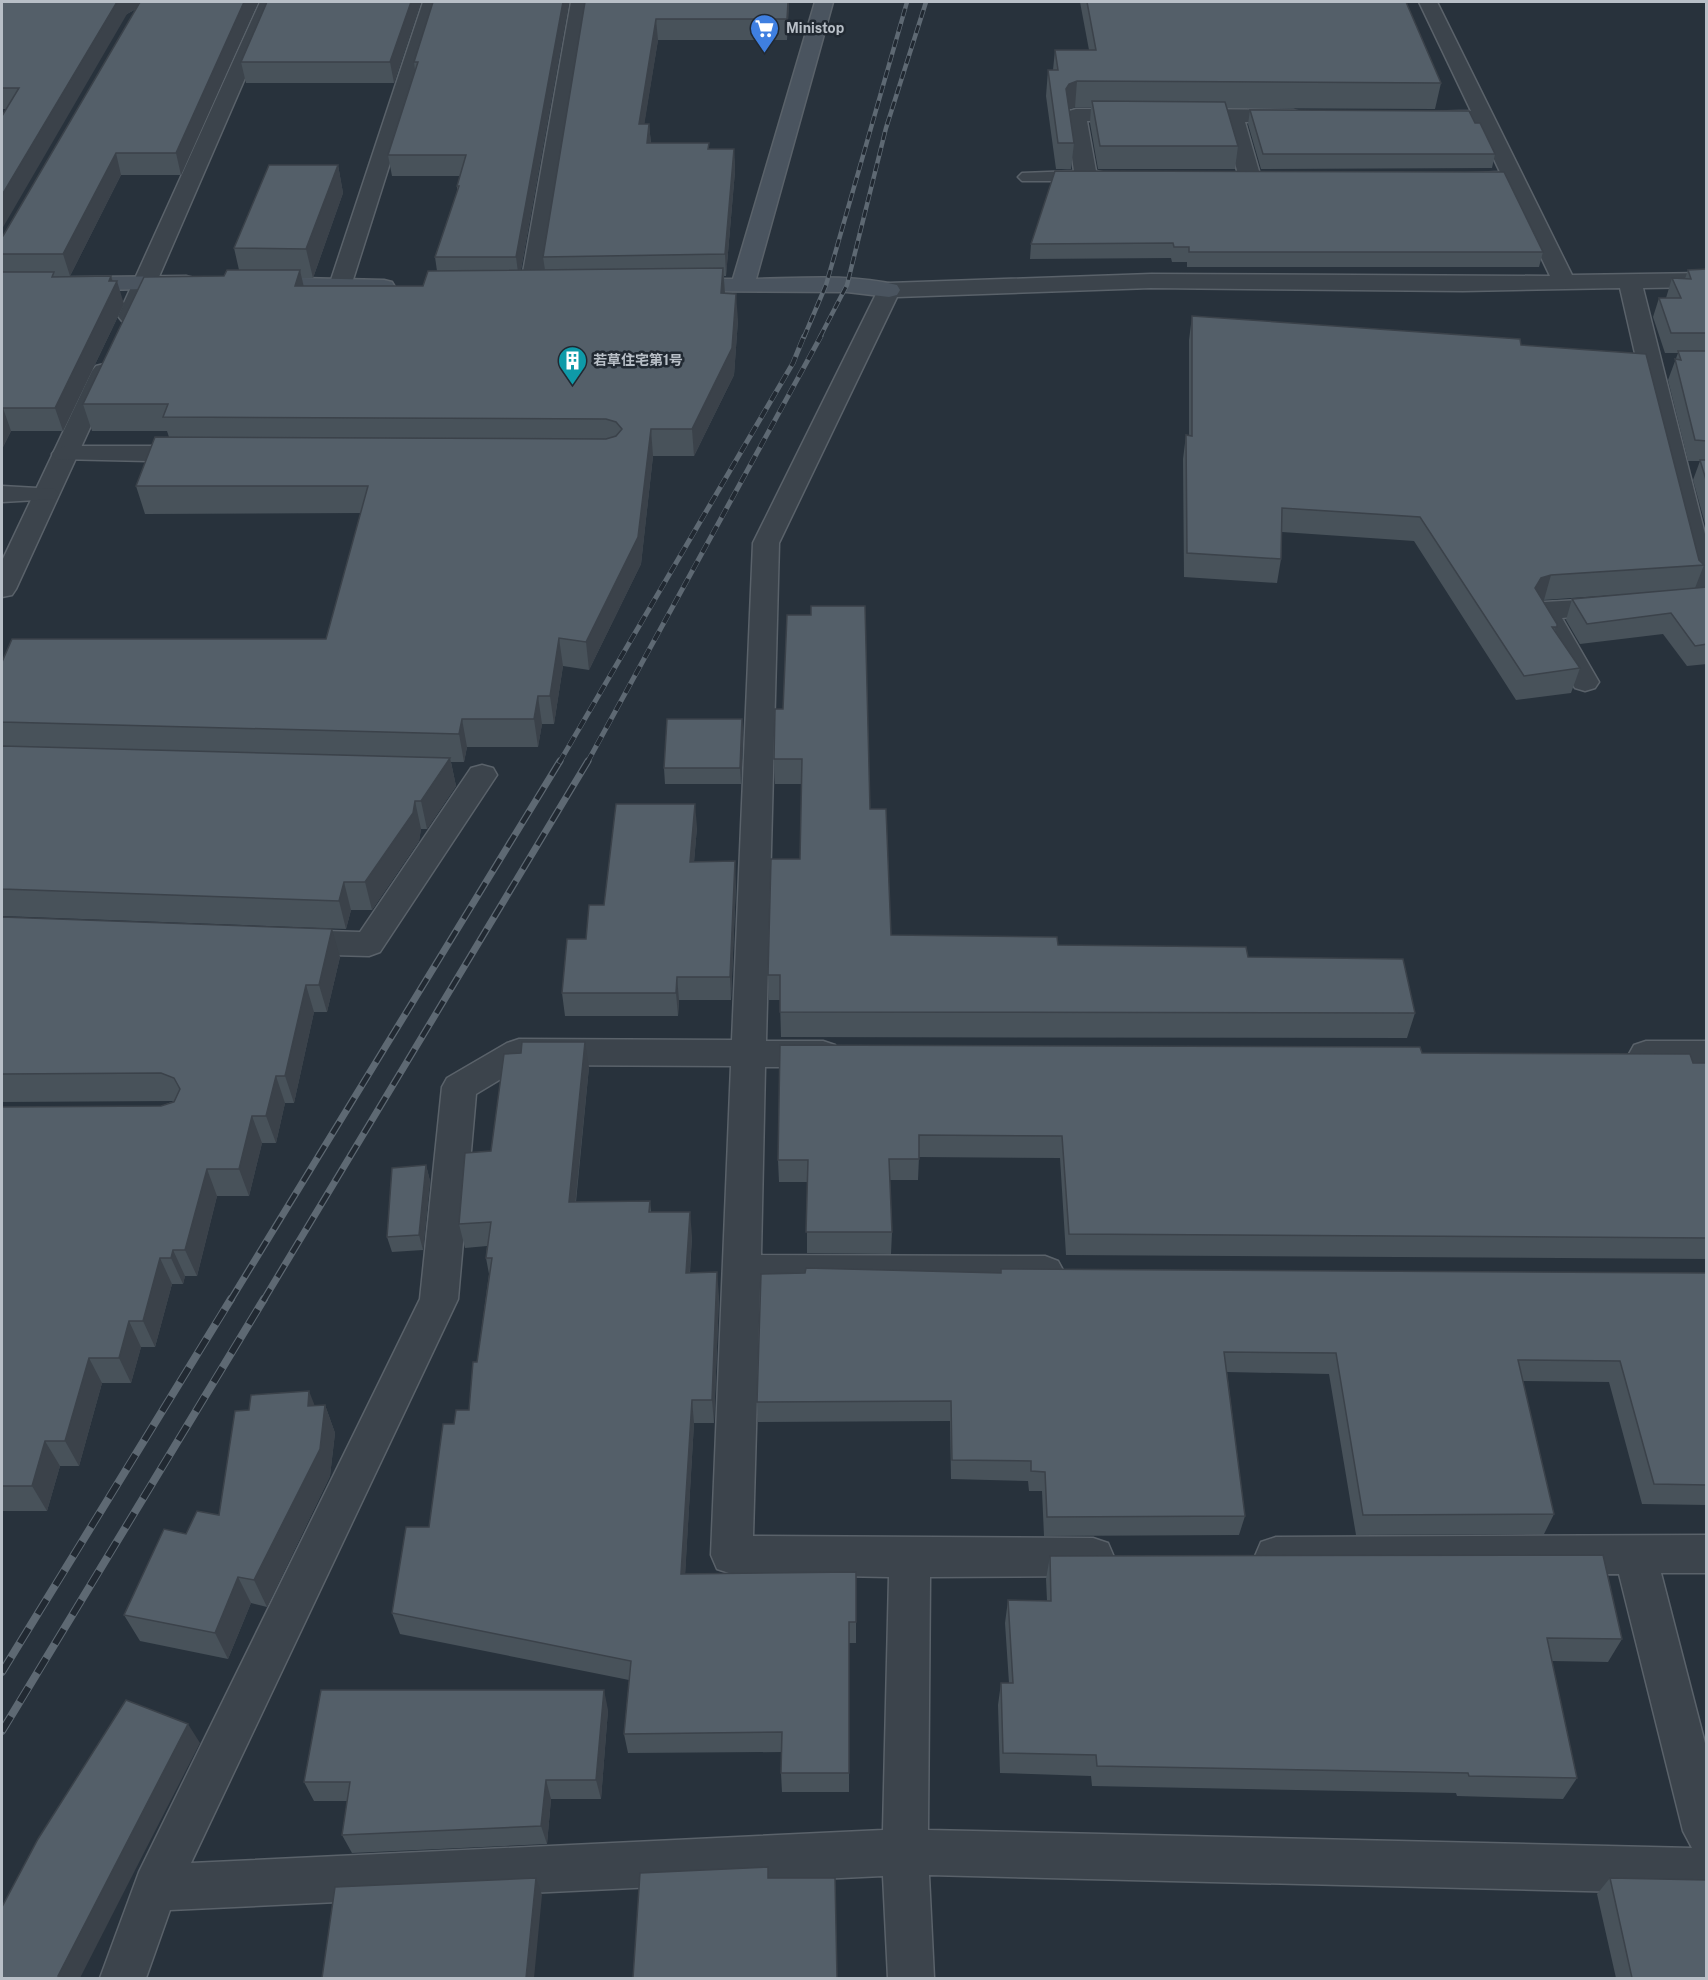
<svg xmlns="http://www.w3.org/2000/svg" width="1708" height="1980" viewBox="0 0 1708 1980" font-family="'Public Sans','Noto Sans JP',sans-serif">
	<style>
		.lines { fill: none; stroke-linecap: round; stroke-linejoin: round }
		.lane-casing { stroke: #5a626a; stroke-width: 3 }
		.street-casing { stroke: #5a626a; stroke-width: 3 }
		.secondary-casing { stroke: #5a626a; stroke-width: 3 }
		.lane { fill: #3c444c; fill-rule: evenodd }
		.street { fill: #3c444c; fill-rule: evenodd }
		.secondary { fill: #4a545f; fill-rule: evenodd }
		.rail-far3-casing { stroke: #5e6973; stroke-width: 4.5 }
		.rail-far2-casing { stroke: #5e6973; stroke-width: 5 }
		.rail-far1-casing { stroke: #5e6973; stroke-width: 7 }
		.rail-casing { stroke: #5e6973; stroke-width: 8 }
		.rail-far3 { stroke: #212932; stroke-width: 3; stroke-dasharray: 8; stroke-linecap: butt }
		.rail-far2 { stroke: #212932; stroke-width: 4; stroke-dasharray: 10; stroke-linecap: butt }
		.rail-far1 { stroke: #212932; stroke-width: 4.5; stroke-dasharray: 14; stroke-linecap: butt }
		.rail { stroke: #212932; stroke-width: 6; stroke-dasharray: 17; stroke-linecap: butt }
		.wall { fill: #48525a }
		.shaded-wall { fill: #3b424a }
		.building { fill: #545f69; stroke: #3b424a; stroke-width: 1.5 }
		.labels { text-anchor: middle; stroke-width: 5; stroke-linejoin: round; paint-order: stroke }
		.far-poi-label { font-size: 14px; font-weight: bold; fill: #b8bfc7; stroke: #212932; text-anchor: start }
	</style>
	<rect width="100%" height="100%" fill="#28323c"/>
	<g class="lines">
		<defs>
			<path id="lane" d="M260,2H278L142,316L138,321H122L118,316Z
				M104,364L112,366L116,371L16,589L12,595L2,597V561L92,371L96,366Z
				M482,765L493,768L497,775L380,952L369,956L293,954L282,950L277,942L282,934L293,930L360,932L471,768Z"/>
			<path id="street" d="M423,2H441L351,286L348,291H332L329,286Z
				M571,2H589L542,289L539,294H523L520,289Z
				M1419,2H1437L1572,275L1706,273V287L1643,288L1706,538V592L1696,590L1692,584L1662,471L1620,288L1463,291L1151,288L897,297L779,543L766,1041H823L835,1045L840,1054L835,1063L823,1067H765L761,1255L1045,1256L1058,1261L1064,1272L1058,1283L1045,1288L760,1286L753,1536L1093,1538L1108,1543L1114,1557L1108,1571L1093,1576L930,1577L928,1830L1692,1848L1683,1831L1619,1574L1276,1575L1261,1570L1255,1556L1261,1542L1276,1537L1706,1535V1573H1661L1706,1747V1894L929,1875L934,1978H888L883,1876L170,1910L146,1978H100L139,1872L420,1299L442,1087L447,1078L507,1043L519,1039L732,1040L753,543L878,290L881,285L889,283L1151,274L1550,276L1506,184L1454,182L1450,178L1454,174L1500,172L1477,123L1429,122L1422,120L1419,116L1422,112L1471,111ZM524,1065L731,1066L711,1555L717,1569L732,1574L889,1577L883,1830L191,1863L458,1299L476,1094Z
				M1076,109H1134L1141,111L1144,115L1141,119L1134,121H1087L1096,171L1105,173L1109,177L1105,181H1022L1018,177L1022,173L1074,171L1066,115L1069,111Z
				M1186,109L1293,110L1300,112L1303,116L1300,120L1293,122H1245L1261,178L1257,182H1243L1239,178L1224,121L1179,119L1176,115L1179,111Z
				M65,446H195L204,449L208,454L204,459L195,462L56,459L52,454L56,449Z
				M2,486L55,489L59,494L55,499L2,502Z
				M1615,598L1625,600L1629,606L1625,612L1562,618L1599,682L1595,688L1585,691L1575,688L1530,611L1534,605L1544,602Z
				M1646,1041H1706V1067H1646L1634,1063L1629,1054L1634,1045Z"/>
			<path id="secondary" d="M815,2H833L756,279C803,278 852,274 897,285L900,290L897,295L889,297L847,292L670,291L667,286L670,281L678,279H733Z
				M186,276L194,278L197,283L194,288L2,292V278Z
				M258,277L384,280L392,282L395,287L392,292L384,294L250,289L247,284L250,279Z"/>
		</defs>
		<use href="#lane" class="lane-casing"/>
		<use href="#street" class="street-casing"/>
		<use href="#secondary" class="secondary-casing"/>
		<use href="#lane" class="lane"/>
		<use href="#street" class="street"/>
		<use href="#secondary" class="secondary"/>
		<defs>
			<path id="rail-far3" d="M804,337L826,285L907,2
				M820,337L847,285L886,128L926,2"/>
			<path id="rail-far2" d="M559,763L793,363L804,336
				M587,763L821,336"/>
			<path id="rail-far1" d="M230,1301L560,761
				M263,1301L588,761"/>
			<path id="rail" d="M2,1672L231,1299
				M2,1731L264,1299"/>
		</defs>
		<use href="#rail-far3" class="rail-far3-casing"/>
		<use href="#rail-far2" class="rail-far2-casing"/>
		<use href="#rail-far1" class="rail-far1-casing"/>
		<use href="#rail" class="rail-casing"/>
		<use href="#rail-far3" class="rail-far3"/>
		<use href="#rail-far2" class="rail-far2"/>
		<use href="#rail-far1" class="rail-far1"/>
		<use href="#rail" class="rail"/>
	</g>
	<path class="wall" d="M2,2H258L181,175H121L70,276H111L124,304L63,431H11L2,449V236H3L136,9L127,14L6,109H2Z
		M421,2L394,83H246L241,62Z
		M433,2H571H569L521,270H545L543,257L585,2H789L787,40H658L644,124H649L651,143L709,149H734L735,171L726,276H724L725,293L738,320L734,375L694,456H653L641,564L589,670L563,666L554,724H542L538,747H467L464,762H451L456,786L427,829H421L419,841L372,910H351L346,929L2,916V662L326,639L361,513L145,514L136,486L169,437L167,431H92L83,404L224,276L239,270L234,248L338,165L343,193L313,278H302L304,286H423L437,271L435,257L457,191V186L460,176H392L388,155L415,70L414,62Z
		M1080,2H1406L1441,83L1435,109L1227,108L1238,146L1235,169H1098L1090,123L1091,107H1075L1069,109L1074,143L1071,169H1056L1046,96L1048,70H1053L1055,50H1089Z
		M1250,110L1475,123L1495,154L1492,168L1261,169L1248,124Z
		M1055,171L1543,252L1539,267H1187V262H1172L1171,258L1030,259L1031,244Z
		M1707,269V531L1693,480L1700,461H1688L1668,380L1678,353H1665L1653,317L1659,298H1666L1672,278L1685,279L1688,270Z
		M1192,316L1521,345L1699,560L1704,565L1695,588L1707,587V664L1687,666L1663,634L1580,644L1566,620L1572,599L1644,593L1543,600L1556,632L1580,668L1571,693L1516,700L1414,541L1282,532L1281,559L1277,583L1184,577L1183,459L1186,435L1189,436V340Z
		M775,709L870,809L891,935L1058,945L1248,957L1415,1013L1407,1038L781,1037L780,1000H769L768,975L800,859L802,784H775L774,759Z
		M742,719L743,735L741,784H665L664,768Z
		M697,827L694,862L736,884L731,1000H679L678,1016H565L562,993L586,939L604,905Z
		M2,917L340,957L327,1012H314L294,1103H285L276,1143H262L249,1196H217L197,1276H185L183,1284H172L155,1347H141L131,1383H102L79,1466H60L47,1511H2V1107L161,1106L174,1101L2,1102Z
		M780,1045L1422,1053L1707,1063V1259L1066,1255L1060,1158L919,1157L918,1180H890L892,1232L891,1254L807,1253V1182H779L778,1160Z
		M589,1067L576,1202L650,1201L651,1212L692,1236L690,1273L719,1296L714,1423H694L685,1574L856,1572V1643H849V1792H782L781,1773L782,1752L628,1753L624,1734L629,1680L400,1634L392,1613L429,1527L454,1424L469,1410L477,1362L489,1274L486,1258L487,1246L465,1248L459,1224Z
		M426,1165L430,1181L423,1250L392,1252L387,1237Z
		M1001,1269L1707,1273V1505L1642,1504L1609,1382L1523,1381L1554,1514L1544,1534L1356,1535L1329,1374L1227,1372L1245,1516L1239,1535L1044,1536L1042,1491H1029L1028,1481L951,1479L950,1421L758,1422L757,1402L1000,1273Z
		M325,1405L335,1433L330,1476L267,1607L251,1603L228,1659L140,1641L124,1615L186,1534L219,1515L315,1406Z
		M1050,1556L1622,1639L1608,1662L1552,1661L1577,1778L1563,1799L1457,1796L1456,1793L1092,1786L1091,1776L1000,1773L998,1705L1001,1683H1009L1005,1623L1008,1600L1047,1601L1046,1579Z
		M608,1710L601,1799H551L547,1844L352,1853L342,1835L347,1801H314L304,1782Z
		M1610,1878L1707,1978H1616L1597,1894Z"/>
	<path class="shaded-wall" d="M117,2H138L139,7L127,14L2,229V195Z
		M244,2H258L181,175L176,153Z
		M411,2H421L394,83L390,62Z
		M563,2H569L519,280L516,257Z
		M788,2H789L787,40V19Z
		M656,19L658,40L641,145L639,124Z
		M1077,81L1075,107L1067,110L1066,89L1069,84Z
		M649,124L651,145L647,143Z
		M734,149L735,171L726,276L725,254Z
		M116,153L121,175L70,276L63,254Z
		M338,165L343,193L313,278L306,249Z
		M723,268L725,294L721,293Z
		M300,270L306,297L295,286Z
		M111,276L114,287L117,281L124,304L63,431L55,408Z
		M736,294L738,320L734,375L694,456L692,429Z
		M3,408L11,431L2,449V410Z
		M651,429L653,456L641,564L589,670L586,642Z
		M1551,575L1544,600L1533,603L1535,588L1541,578Z
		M559,638L563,666L554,724L550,696Z
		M538,696L542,724L538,747L534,719Z
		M462,719L467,747L464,762L459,734Z
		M742,719L743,735L741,784L740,768Z
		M450,758L456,786L427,829L421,801Z
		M415,801L421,829L419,841L372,910L365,882Z
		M695,804L697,827L692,885L690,862Z
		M735,861L736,884L731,1000L730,977Z
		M344,882L351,910L346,929L339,901Z
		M332,929L340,957L327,1012L319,985Z
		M677,977L679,1000L678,1016L676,993Z
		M306,985L314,1012L294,1103L285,1076Z
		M585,1042L589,1067L573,1226L569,1202Z
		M276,1076L285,1103L276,1143L266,1116Z
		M252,1116L262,1143L249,1196L239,1169Z
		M426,1165L430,1181L423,1250L419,1235Z
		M207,1169L217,1196L197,1276L185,1250Z
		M690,1212L692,1236L688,1297L686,1273Z
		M173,1250L185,1276L183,1284L171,1258Z
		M160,1258L172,1284L155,1347L143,1321Z
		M717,1272L719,1296L714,1423L712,1400Z
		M129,1321L141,1347L131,1383L119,1358Z
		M89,1358L102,1383L79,1466L65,1441Z
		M309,1391L320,1419L308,1406Z
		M692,1400L694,1423L684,1595L681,1574Z
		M325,1405L335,1433L330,1476L267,1607L254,1580Z
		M45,1441L60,1466L47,1511L32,1486Z
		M238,1577L251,1603L228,1659L215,1633Z
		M604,1690L608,1710L601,1799L596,1780Z
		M188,1724L200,1743L80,1978H61L58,1976Z
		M546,1780L551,1799L547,1844L541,1826Z
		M536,1878L542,1895L534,1978H526Z"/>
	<path class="building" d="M2,2H117L2,195V116L19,88H2Z
		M140,2H244L176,153H116L63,254H2V236H3Z
		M267,2H411L390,62H241Z
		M433,2H563L516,257H435L459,186H457L466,155H388L418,62H414Z
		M585,2H788L787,19H656L639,124H649L647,143H709L708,149H734L725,254L543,257Z
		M1087,2H1406L1441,83L1077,81L1069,84L1066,89L1074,143H1058L1048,70H1058L1055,50H1096Z
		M1092,101L1225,102L1238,146H1100Z
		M1250,110L1469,111L1475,123H1480L1495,154H1263Z
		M269,165H338L306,249L234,248Z
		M1055,171L1504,172L1543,252H1189V247H1174L1173,243L1031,244Z
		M723,268L721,293L736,294L732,348L692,429H651L638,537L586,642L559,638L550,696H538L534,719H462L459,734L2,722V662L12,639H326L368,486H136L155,437L606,439L616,436L622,429L616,422L606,419L163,417L168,404H83L144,277L224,276L227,270H300L295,286H423L428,271Z
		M1707,269V333H1671L1659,298H1681L1672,278L1691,279L1688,270Z
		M2,272H54L52,277L111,276L109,281H117L55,408H3L2,410Z
		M1192,316L1520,339L1521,345L1646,354L1699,560L1704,565L1551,575L1541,578L1535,588L1557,624V627H1552L1580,668L1524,676L1420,517L1282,508L1281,559L1187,553L1186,435L1192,436Z
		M1678,351H1707V441L1695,440L1675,359L1681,360Z
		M1700,460H1707V483Z
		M1707,587V644L1695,646L1671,613L1587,624L1572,599Z
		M811,606H865L870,809H886L891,935L1057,937L1058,945L1246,947L1248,957L1403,959L1415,1013L780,1012V975H768L771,859H800L802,759H774L775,709H783L787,615H811Z
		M667,719H742L740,768H664Z
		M2,746L450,758L421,801H415L413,813L365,882H344L339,901L2,889Z
		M616,804H695L690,862L735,861L730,977H677L676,993H562L567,939H586L589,905H604Z
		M2,917L332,929L319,985H306L285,1076H276L266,1116H252L239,1169H207L185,1250H173L171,1258H160L143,1321H129L119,1358H89L65,1441H45L32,1486H2V1107L161,1106L174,1102L180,1089L174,1078L161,1073L2,1074Z
		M522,1042H585L569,1202L650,1201L649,1212H690L686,1273L717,1272L712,1400H692L681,1574L856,1572V1622H849V1773H781L782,1732L624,1734L631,1661L392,1613L406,1527H429L443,1424H454L456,1410H469L473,1362H477L492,1258H486L491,1222L459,1224L465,1153L491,1151L504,1054L521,1053Z
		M780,1045L1420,1047L1422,1053L1690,1054L1693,1063H1707V1238L1069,1234L1062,1136L919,1135V1159H889L892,1232H806L808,1160H778Z
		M426,1165L419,1235L387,1237L392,1168Z
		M806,1268L1001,1273V1269L1707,1273V1485L1654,1484L1620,1361L1518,1360L1554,1514L1363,1515L1336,1353L1224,1352L1245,1516L1047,1517L1045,1472L1031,1471V1461L952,1460L951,1401L757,1402L761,1274L805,1273Z
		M309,1391L308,1406L325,1405L320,1449L254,1580L238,1577L215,1633L124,1615L164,1529L186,1534L197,1511L219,1515L235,1411L249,1410L251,1395Z
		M1603,1555L1622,1639L1547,1638L1577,1778L1469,1776L1468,1773L1097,1766L1096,1755L1003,1753L1001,1683H1013L1008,1600L1051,1601L1050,1556Z
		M321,1690H604L596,1780H546L541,1826L342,1835L350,1782H304Z
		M126,1700L188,1724L58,1976L66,1978H2V1907L38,1839Z
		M768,1867V1878H835L837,1978H633L640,1873Z
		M536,1878L526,1978H322L335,1887Z
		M1610,1878L1707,1880V1978H1632Z"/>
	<defs>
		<symbol id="supermarket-pin" viewBox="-11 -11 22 30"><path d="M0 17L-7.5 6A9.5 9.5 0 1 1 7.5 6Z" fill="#3f7fe0" stroke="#212932"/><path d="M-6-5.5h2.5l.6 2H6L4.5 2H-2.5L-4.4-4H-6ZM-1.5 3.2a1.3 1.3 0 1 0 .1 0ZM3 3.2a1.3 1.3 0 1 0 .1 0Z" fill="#fff"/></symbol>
		<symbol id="building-pin" viewBox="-11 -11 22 30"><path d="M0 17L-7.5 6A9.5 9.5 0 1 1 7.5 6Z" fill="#0f9aa8" stroke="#212932"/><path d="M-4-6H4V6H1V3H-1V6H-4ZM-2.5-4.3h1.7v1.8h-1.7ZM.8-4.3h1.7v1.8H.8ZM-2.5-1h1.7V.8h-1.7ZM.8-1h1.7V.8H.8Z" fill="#fff"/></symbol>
	</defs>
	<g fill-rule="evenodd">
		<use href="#supermarket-pin" x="748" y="12" width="33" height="45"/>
		<use href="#building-pin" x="556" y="344" width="33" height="45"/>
	</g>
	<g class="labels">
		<g class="far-poi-label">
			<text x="786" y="33">Ministop</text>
			<text x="593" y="365">若草住宅第1号</text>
		</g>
	</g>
	<rect width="1708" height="1980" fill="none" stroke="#b8bfc7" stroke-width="6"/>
</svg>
